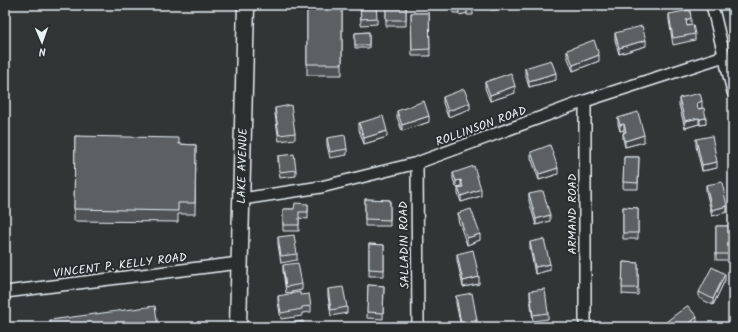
<svg xmlns="http://www.w3.org/2000/svg" width="738" height="332" viewBox="0 0 738 332" font-family="Kalam,sans-serif">
	<style>
		.lines { fill: none; stroke-linecap: round; stroke-linejoin: round }
		.street-casing { stroke: #e8f1f8; stroke-width: 14 }
		.secondary-casing { stroke: #e8f1f8; stroke-width: 19 }
		.street { stroke: #2a2d2e; stroke-width: 11 }
		.secondary { stroke: #2a2d2e; stroke-width: 16 }
		.wall { fill: #4f5355; stroke: #e8f1f8 }
		.shaded-wall { fill: #404345; stroke: #e8f1f8 }
		.building { fill: #5c6063; stroke: #e8f1f8 }
		.labels { text-anchor: middle; stroke-width: 4; stroke-linejoin: round; paint-order: stroke }
		.street-label { font-size: 12px; fill: #e8f1f8; stroke: #2a2d2e }
	</style>
	<rect width="100%" height="100%" fill="#323536"/>
	<filter id="ink" filterUnits="userSpaceOnUse"><feTurbulence type="fractalNoise" baseFrequency=".025" numOctaves="2"/><feDisplacementMap in="SourceGraphic" scale="8" xChannelSelector="R" yChannelSelector="G"/><feConvolveMatrix kernelMatrix="1 2 1 2 8 2 1 2 1" color-interpolation-filters="sRGB"/></filter>
	<g filter="url(#ink)">
		<g class="lines">
			<defs>
				<path id="street" d="M712,5L733,92
					M417,163L418,327
					M242,199L321,187L417,163L585,101L724,56
					M5,292L239,263
					M585,327V101"/>
				<g id="secondary">
					<path id="s1" d="M238,327L246,5"/>
				</g>
			</defs>
			<use href="#street" class="street-casing"/>
			<use href="#secondary" class="secondary-casing"/>
			<use href="#street" class="street"/>
			<use href="#secondary" class="secondary"/>
		</g>
		<path class="wall" d="M307,5H342V75H307Z
			M360,5L377,18V24L361,25Z
			M386,5H406V26H386Z
			M453,5H473V15H467V13L459,15V13H453Z
			M490,5H518V8L491,10Z
			M411,13H429L430,56H412Z
			M669,14L691,25L687,26L695,34V40L673,45L669,20Z
			M369,32V48H355V33Z
			M615,33L646,46L619,54L615,40Z
			M567,50L599,61L573,71L567,56Z
			M525,68L556,80L529,87L525,74Z
			M485,82L515,93L490,101L485,88Z
			M443,97L470,109L448,117L443,103Z
			M679,98L702,108L698,109L706,124L700,125L699,124L685,128L679,105Z
			M275,108L295,133V139L279,141L275,114Z
			M397,111L429,122L402,131L397,117Z
			M618,118L644,142L625,147L623,139V133L624,132V130L620,131L618,124Z
			M359,123L387,137L364,144L359,130Z
			M75,136L179,144L196,145L195,214H178V222L74,221Z
			M327,138L347,149V155L330,158L327,145Z
			M696,139L717,168L702,171L696,146Z
			M531,152L558,174L539,180L531,158Z
			M278,156L296,170V176L280,178L278,162Z
			M624,157H639L638,189H623Z
			M453,173L481,196L461,202L458,194V188L461,187V186L456,187L453,179Z
			M706,185L727,212L712,216L706,191Z
			M529,194L550,221L536,225L529,201Z
			M365,199L390,200V226H365Z
			M308,204V219L299,218V231H283V209H294Z
			M623,207L638,208V239H623Z
			M458,213L480,240L467,245L458,220Z
			M716,226H732L731,260H716Z
			M278,237L297,254V260L281,263L278,244Z
			M530,242L550,270L535,274L530,248Z
			M369,244L384,245V276H369Z
			M457,254L479,284L463,287L457,260Z
			M623,262L638,263V295L622,294Z
			M283,265L302,284V290L286,293L283,271Z
			M725,280L713,305L699,298V292Z
			M368,285L384,286L383,319L367,318Z
			M328,289L347,307V313L331,316L328,296Z
			M530,291L548,313V319L533,321L530,297Z
			M300,295L311,306V312L302,313V316L281,319L278,302V296Z
			M456,296L477,326L474,327H461L456,303Z
			M667,321L697,324L693,327H667Z
			M303,324V327H277V325Z"/>
		<path class="shaded-wall" d="M467,7V13L459,15V9Z
			M691,18V25L686,26V20Z
			M646,40V46L619,54V48Z
			M599,55V61L573,71V65Z
			M556,73V80L529,87V81Z
			M515,86V93L490,101V95Z
			M702,101V108L697,109V103Z
			M470,103V109L448,117V111Z
			M429,116V122L402,131V125Z
			M699,118V124L685,128V121Z
			M706,118V124L700,125V119Z
			M624,124V130L620,131V125Z
			M387,131V137L364,144V138Z
			M644,135V142L625,147V141Z
			M717,162V168L702,171V165Z
			M558,168V174L539,180V174Z
			M461,180V186L456,187V181Z
			M481,189V196L461,202V196Z
			M727,206V212L712,216V210Z
			M550,215V221L536,225V219Z
			M480,234V240L467,245V238Z
			M550,264V270L535,274V267Z
			M725,274V280L713,305V299Z
			M479,277V284L463,287V281Z
			M697,317V324L693,327H685Z
			M477,320V326L474,327H461V323Z"/>
		<path class="building" d="M307,5H342V64H307Z
			M360,5H376L377,18L361,19Z
			M386,5H406V20H386Z
			M453,5H473V9H467V7L459,9V6L453,7Z
			M690,10L691,18L686,20L687,26L693,25L695,34L673,38L669,14Z
			M411,13H429L430,49L412,50Z
			M642,26L646,40L619,48L615,33Z
			M369,32V45H355V33Z
			M594,40L599,55L573,65L567,50Z
			M551,60L556,73L529,81L525,68Z
			M511,73L515,86L490,95L485,82Z
			M464,89L470,103L448,111L443,97Z
			M700,93L702,101L697,103L698,109L704,108L706,118L700,119L699,118L685,121L679,98Z
			M424,101L429,116L402,125L397,111Z
			M291,105L295,133L279,135L275,108Z
			M638,112L644,135L625,141L623,133L626,132L624,124L620,125L618,118Z
			M383,116L387,131L364,138L359,123Z
			M345,135L347,149L330,152L327,138Z
			M75,136L179,138V144L196,145L195,203H178V211L74,209Z
			M712,136L717,162L702,165L696,139Z
			M550,145L558,168L539,174L531,152Z
			M294,154L296,170L280,172L278,156Z
			M624,157H639L638,183L623,182Z
			M474,166L481,189L461,196L458,188L463,187L461,180L456,181L453,173Z
			M722,182L727,206L712,210L706,185Z
			M543,191L550,215L536,219L529,194Z
			M365,199L390,200V220L365,219Z
			M295,203L308,204V212H299V225H283V209H294Z
			M623,207L638,208V233H623Z
			M471,209L480,234L467,238L458,213Z
			M716,226H732L731,254H716Z
			M294,235L297,254L281,256L278,237Z
			M544,239L550,264L535,267L530,242Z
			M369,244L384,245V270L369,269Z
			M473,250L479,277L463,281L457,254Z
			M623,262L638,263V288H622Z
			M298,263L302,284L286,287L283,265Z
			M712,267L725,274L713,299L699,292Z
			M368,285L384,286L383,313L367,312Z
			M343,287L347,307L331,310L328,289Z
			M545,289L548,313L533,315L530,291Z
			M300,292V295L309,294L311,306L302,307V309L281,313L278,296Z
			M472,293L477,320L461,323L456,296Z
			M155,306L158,327H51L50,320Z
			M687,306H688L697,317L685,327H672L667,321Z
			M303,321V324L296,325V327H277V325Z
			M637,325V327H616Z"/>
	</g>
	<g class="labels">
		<g class="street-label">
			<text transform="translate(481 126) rotate(-20)" y="4">ROLLINSON ROAD</text>
			<text dy="4" stroke="none"><textPath href="#s1" startOffset="161">LAKE AVENUE</textPath></text>
			<text transform="translate(572 214) rotate(-90)" y="4">ARMAND ROAD</text>
			<text transform="translate(404 245) rotate(-91)" y="4">SALLADIN ROAD</text>
			<text transform="translate(120 265) rotate(-7)" y="4">VINCENT P. KELLY ROAD</text>
		</g>
	</g>
	<rect width="738" height="332" fill="none" stroke="#2a2d2e" stroke-width="20"/>
	<rect x="10" y="10" width="718" height="312" fill="none" stroke="#e8f1f8" stroke-width="1.5" filter="url(#ink)"/>
	<g transform="translate(42 42) rotate(178)" stroke="#2a2d2e" stroke-width="3" paint-order="stroke">
	<path d="M0-3L7 15L0 10L-7 15Z" fill="#e8f1f8"/>
	<text y="-6" font-size="11" font-weight="bold" text-anchor="middle" fill="#e8f1f8">N</text>
	</g>
</svg>
